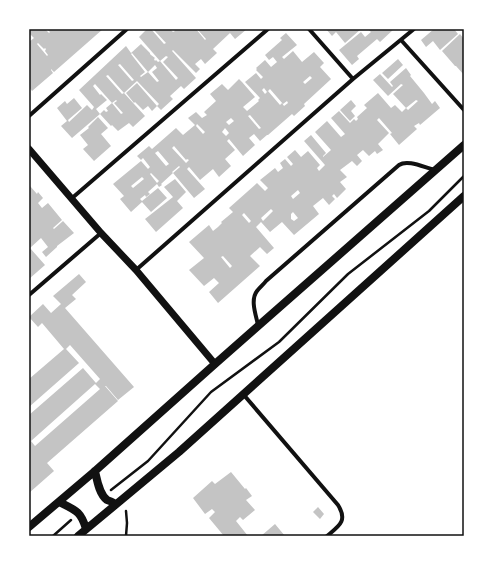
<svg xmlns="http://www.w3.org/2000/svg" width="493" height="565" viewBox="0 0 493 565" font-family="'DM Sans',sans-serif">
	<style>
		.building { fill: #c4c4c4; fill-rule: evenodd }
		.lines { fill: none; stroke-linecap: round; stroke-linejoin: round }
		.path { stroke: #111; stroke-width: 2.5 }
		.minor { stroke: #111; stroke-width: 4 }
		.tertiary { stroke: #111; stroke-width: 7 }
		.secondary { stroke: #111; stroke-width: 8 }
		.neatline { fill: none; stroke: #111; stroke-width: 1.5 }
	</style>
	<rect width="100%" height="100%" fill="#fff"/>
	<path class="building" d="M29,29H45L49,33L50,32L47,29H103L54,72L51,69V70L53,73L32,91L29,87V42L34,38L29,33ZM38,43L44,49L45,48L46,49L45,51L48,55L47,56L37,44Z
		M147,29H151L164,44L166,43L153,29H173L171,30L173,32L175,31L173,29H196L205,40L206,39L198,30L199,29H247L235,39L230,33L213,49L217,53L205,64L201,59L195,64L200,69L196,73L173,50L172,51L196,78L184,89L181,86L170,96L173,99L161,110L157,106L159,104L137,81L124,93L108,75L106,76L122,94L124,93L145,116L133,127L129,123L118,131L112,125L111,126L100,114L104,110L106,112L108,111L106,108L112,103L95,84L93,86L100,95L101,94L107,100L96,109L100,114L72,138L61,126L67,121L57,108L65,101L67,104L74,98L82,108L68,120L69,122L87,105L92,110L94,107L79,90L126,46L131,53L141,44L150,53V54L151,55L155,58L154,59L155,61L156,60L158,62L160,61L176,80L178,78L163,62L168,57L166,56L160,61L139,37ZM132,53L148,72L155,65L157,68L152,72L159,81L157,82L148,72L141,77L140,76L145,72L131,54ZM120,64L134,80L132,81L118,65ZM116,100L117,101L114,103L123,113L121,114L112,103Z
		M326,29H361L345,43L336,32L332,36Z
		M368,29H394L380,42L377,39L357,56L359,59L352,65L339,50L361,32L365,37L371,32Z
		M434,29H454L458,34L440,50L433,41L426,47L421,40Z
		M286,33L297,45L282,57L284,59L293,51L302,62L314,52L324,63L320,67L331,79L330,80L304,104L305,106L294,116L292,114L268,135H267L260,141L254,134L249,138L255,145L243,156L229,139L227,141L235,150L225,159L231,166L219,177L213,169L200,180L189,167L187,169L205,189L194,198L173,173L180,167L179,166L172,172L173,173L161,184L162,185L159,187L157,184L148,192L150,194L146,197L145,195L140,199L142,201L158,188L167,198L151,212L142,202L131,212L120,199L124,196L113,184L141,161L148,169L150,167L143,158L141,160L137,156L149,146L152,149L176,128L183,135L195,125L188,118L196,112L202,118L207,115L204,112L216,101L210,94L222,84L228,90L239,79L242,82L255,97L243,107L247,111L259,101L258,100L260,98L245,82L256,73L261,79L263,77L256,70L257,69L256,68L265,60L271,67L277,62L273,57L269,60L265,55L282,40L280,38ZM310,76L312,78L305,84L303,82ZM264,88L267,92L270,89L283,104L287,101L288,103L284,106L282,103L280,105L268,91L265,94L262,90ZM250,115L261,128L259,129L248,116ZM231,118L234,121L229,125L226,122ZM197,124L205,132L203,134L196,126ZM225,128L229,133L226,136L222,132ZM174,146L186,160L187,159L189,160L186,163L172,148ZM158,151L169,164L166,166L155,153ZM151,173L159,181L157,183L150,174ZM142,177L144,179L133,188L131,186Z
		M460,34L464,39V75L456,66H455L442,51Z
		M398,59L403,65L388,79L382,73Z
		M406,68L411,75L410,76L424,93L432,104L435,101L440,108L420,125L419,123L414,126L417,129L399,145L390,134L392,133L379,118L377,120L389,133L378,144L383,150L377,154L375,151L369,156L363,150L357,155L362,161L357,166L352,161L340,170L347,177L340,182L346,189L337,198L334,194L332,196L335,199L329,205L323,198L313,206L319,214L294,235L282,222L270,232L261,222L256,227L274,248L267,254L260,247L250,256L260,266L218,303L209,292L219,283L214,278L204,286L189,270L204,258L189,242L209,225L213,231L218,227L222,223L221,222L233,212L229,208L257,183L265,191L268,188L260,180L275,168L278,172L283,168L280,163L285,159L291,166L293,164L287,157L295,150L301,157L308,151L320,165L317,168L319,171L325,165L304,141L311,135L326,153L323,156V157L331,150L315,132L327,121L341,137L345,134L331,118L339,111L350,123L354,119L356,121L358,119L357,117L367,108L364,105L378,93L391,108L395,105L402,112L406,108L408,110L418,101L416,100L406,108L393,94L403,85L401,84L388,96L373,80L380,74L392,87L393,86L390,82ZM298,190L300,193L293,199L291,196ZM271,209L273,211L263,221L261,218ZM293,212L298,218L294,221L291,219V214ZM244,213L251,221L249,223L242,215ZM223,256L232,266L230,268L221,257Z
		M137,83L157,106L152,111L148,106L143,110L135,102L134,103L126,93Z
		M351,100L356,106L351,111L355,116L350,121L340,110Z
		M98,117L108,128L101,134L111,146L94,161L83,149L88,145L80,135L89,128L88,127Z
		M175,179L186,192L177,201L183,208L156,232L145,219L173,197L164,187Z
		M30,186L37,194L38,192L43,198L38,203L42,208L48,203L62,220L53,228L54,229L63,221L74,233L57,246V247L46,257L42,252L48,247L41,238L30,248L45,265L29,279V188Z
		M79,274L86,282L72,295L76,299L65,308L134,387L118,400L106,386H105L118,401L47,463L54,471L29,493V415L83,368L96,383L100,379L70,345L66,349L79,363L29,407V379L64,349L42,323L38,327L29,317L43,304L51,313L61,304L53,296ZM95,384L100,389L35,446L31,441Z
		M231,472L245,489L246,488L252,496L246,500L255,510L243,520L240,517L236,521L248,536H224L209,518L215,512L212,509L205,514L193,498L212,481L215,484Z
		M318,507L324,514L320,519L313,512Z
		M275,524L285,536H261Z"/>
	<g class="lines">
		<path class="path" d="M111,490L148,461L211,392L279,342L348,274L429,211L464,176
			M126,511L127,523L126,536
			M53,536L71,520"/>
		<path class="minor" d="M309,29L353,79
			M401,40L464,110
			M29,116L127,29
			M71,199L268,29
			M136,270L353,79L414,29
			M29,295L101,233
			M258,325C256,315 250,300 257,291C260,287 264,284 266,281L399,165C408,159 425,168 435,170
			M243,394L338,505C348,521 339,526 327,536"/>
		<path class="tertiary" d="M29,149L101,233L136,270L215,364"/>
		<path class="secondary" d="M95,471C97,480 99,494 107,500C110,501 113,502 116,504
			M59,502C75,510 81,511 86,529
			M29,527L95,471L215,364L464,145
			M78,536L179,452L464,196"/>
	</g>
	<rect width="493" height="565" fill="none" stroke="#ffffff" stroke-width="60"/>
	<rect x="30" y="30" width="433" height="505" class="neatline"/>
</svg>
